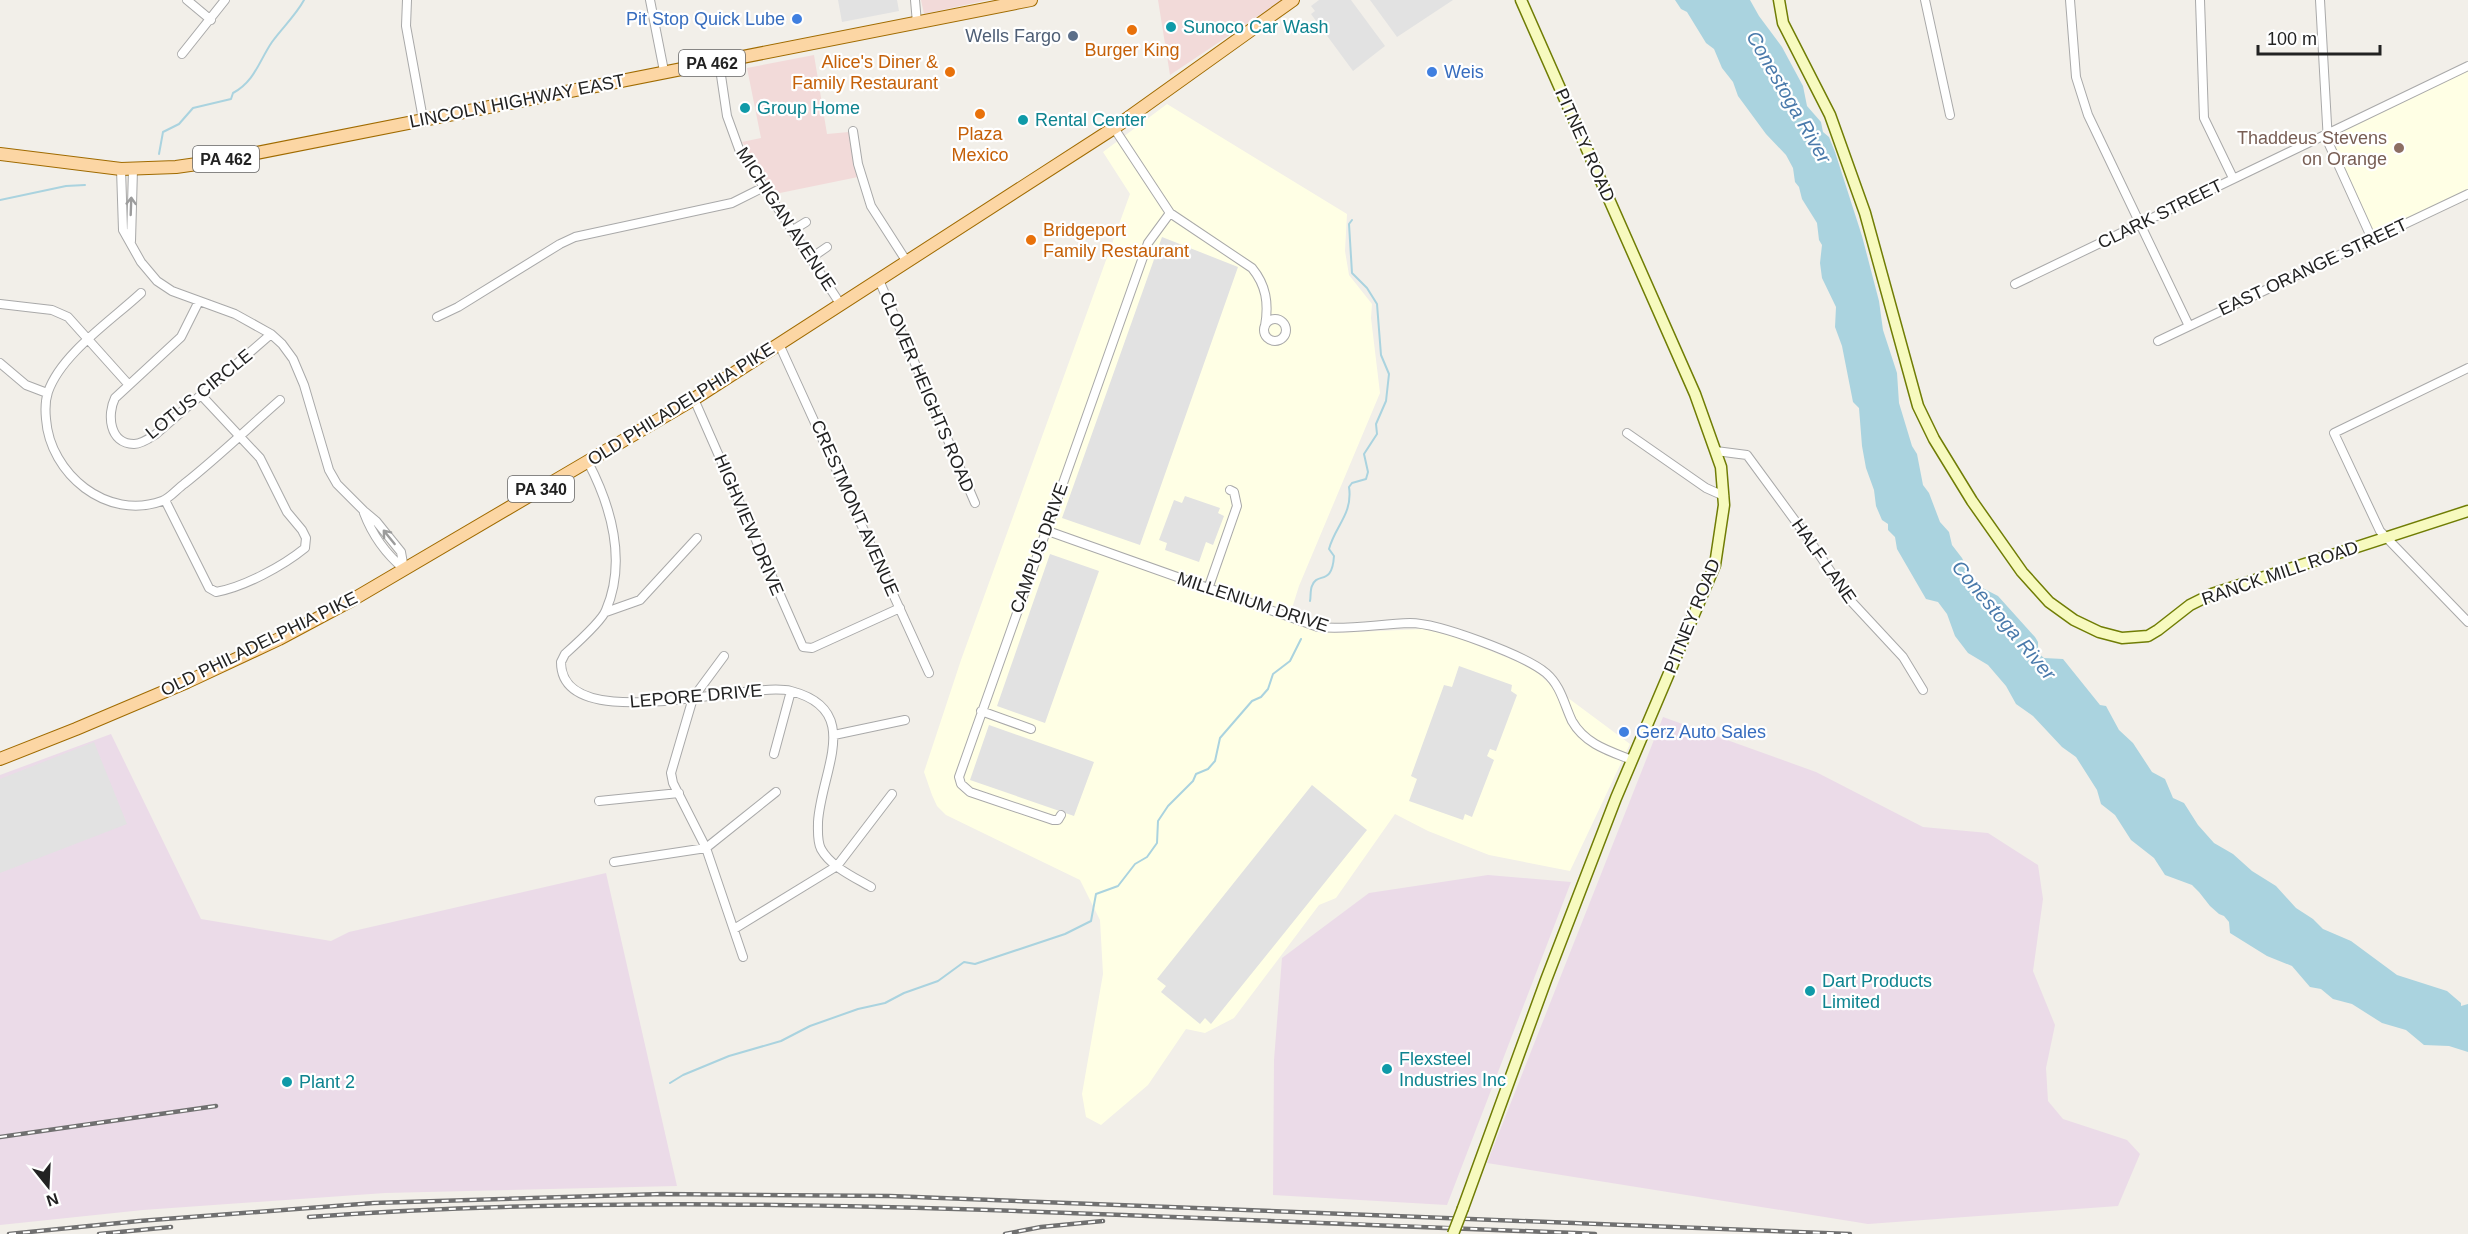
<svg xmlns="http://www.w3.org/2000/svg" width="2468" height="1234" viewBox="0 0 2468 1234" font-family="Arial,sans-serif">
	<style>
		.commercial { fill: #f2dad9 }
		.industrial { fill: #ebdbe8 }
		.education { fill: #ffffe5 }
		.parking { fill: #e2e2e2 }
		.water { fill: #aad3df }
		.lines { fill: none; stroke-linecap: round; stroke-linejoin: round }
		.stream { stroke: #aad3df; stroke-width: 2 }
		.street-casing { stroke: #a9a9a9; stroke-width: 10 }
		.secondary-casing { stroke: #707d05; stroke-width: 13 }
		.primary-casing { stroke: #a06b00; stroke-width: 14 }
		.street { stroke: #fff; stroke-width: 8 }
		.secondary { stroke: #f7fabf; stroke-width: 10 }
		.primary { stroke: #fcd6a4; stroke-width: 12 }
		.rail-casing { stroke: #707070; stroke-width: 4.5 }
		.rail { stroke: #fff; stroke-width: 2; stroke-dasharray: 7; stroke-linecap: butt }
		.secondary-bridge-casing { stroke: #707d05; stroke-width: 13; stroke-linecap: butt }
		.secondary-bridge { stroke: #f7fabf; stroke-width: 10 }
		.oneway { stroke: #9c9c9c }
		.shop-dot { fill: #3f7fe0; stroke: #fff; stroke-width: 2 }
		.culture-dot { fill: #0f9aa8; stroke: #fff; stroke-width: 2 }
		.food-dot { fill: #e8710a; stroke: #fff; stroke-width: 2 }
		.service-dot { fill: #5c6f8a; stroke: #fff; stroke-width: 2 }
		.education-dot { fill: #8d6e63; stroke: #fff; stroke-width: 2 }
		.labels { text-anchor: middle; stroke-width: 4.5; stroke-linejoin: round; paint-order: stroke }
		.shield { fill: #fff; stroke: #646464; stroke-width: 1.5 }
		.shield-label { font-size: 16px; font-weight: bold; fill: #222 }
		.shop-label { font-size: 18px; fill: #366cbe; stroke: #fff; text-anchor: start }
		.culture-label { font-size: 18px; fill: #0d838f; stroke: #fff; text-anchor: start }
		.service-label { font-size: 18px; fill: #4e5e75; stroke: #fff; text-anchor: end }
		.food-label { font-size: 18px; fill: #c56008; stroke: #fff }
		.street-label { font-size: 18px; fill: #222; stroke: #fff }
		.education-label { font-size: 18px; fill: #785e54; stroke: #fff; text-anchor: end }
		.water-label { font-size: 20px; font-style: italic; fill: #4a7aab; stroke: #fff }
	</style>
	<rect width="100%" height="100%" fill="#f2efe9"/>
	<path class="commercial" d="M921,0H988L924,14Z
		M1158,0H1282L1170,75Z
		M814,55L827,134L849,132L858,177L775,194L742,142L761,138L747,68Z"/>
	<path class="industrial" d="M1663,717L1816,772L1923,827L1988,833L2038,865L2043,899L2033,971L2055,1025L2046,1068L2048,1101L2063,1119L2127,1140L2140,1154L2118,1206L1868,1224L1487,1163Z
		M111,734L201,919L331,941L349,932L606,873L677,1186L385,1193L143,1210L0,1225V775Z
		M1488,875L1571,882L1447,1205L1273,1195L1274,1060L1282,958L1369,893Z"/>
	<path class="education" d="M2468,66V194L2372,239L2327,133Z
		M1167,104L1347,214L1345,251L1349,275L1372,304L1371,318L1380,393L1299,586L1288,621L1310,629L1336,633L1423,629L1457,637L1532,668L1552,686L1630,744L1570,871L1489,855L1428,831L1395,814L1336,898L1319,905L1234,1018L1205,1033L1186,1029L1148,1085L1101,1125L1086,1117L1082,1094L1103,974L1100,920L1080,880L946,815L937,806L932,795L924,772L961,660L1130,194L1103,152Z"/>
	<path class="parking" d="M838,0H897L899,11L842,22Z
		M1319,0H1351L1385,46L1353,71L1311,14L1315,11L1311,6Z
		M1370,0H1453L1397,37Z
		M1162,237L1238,267L1140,545L1062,518Z
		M1185,496L1220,508L1218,513L1224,516L1213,545L1206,542L1199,562L1165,550L1167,543L1159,540L1174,500L1182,503Z
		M1050,554L1099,571L1045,723L997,706Z
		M1459,666L1512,685L1511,691L1517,695L1496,751L1490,749L1487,756L1494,760L1472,817L1465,814L1463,820L1409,801L1417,779L1411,776L1444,685L1452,687Z
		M989,725L1094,762L1074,816L970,780Z
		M94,742L127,824L0,873V779Z
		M1312,785L1367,830L1211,1024L1205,1018L1200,1024L1161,992L1166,986L1157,979Z"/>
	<path class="water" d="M1675,0H1750L1759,16L1782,47L1803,86L1807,106L1821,122L1823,132L1829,137L1835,152L1862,236L1879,301L1883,330L1897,373L1899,403L1912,446L1917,454L1923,485L1929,493L1940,522L1949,532L1952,545L1962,558L1968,570L1967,580L1998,596L2035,637L2038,642V653L2044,658L2063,659L2100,705L2106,706L2119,730L2133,743L2152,772L2165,779L2173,798L2184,803L2198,825L2214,843L2233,854L2252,871L2276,886L2296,908L2313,919L2323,929L2351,941L2397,975L2447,991L2461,1003V1006L2468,1004V1052L2449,1046L2424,1045L2406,1030L2382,1023L2352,1004L2333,999L2321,989L2310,987L2292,966L2267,956L2230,933L2229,922L2224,916L2219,914L2210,906L2199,892L2192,885L2165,875L2154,858L2131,840L2115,815L2101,804L2097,790L2076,757L2062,747L2033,716L2016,704L2006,686L1988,665L1968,653L1955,636L1947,614L1938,602L1926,599L1897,549L1895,537L1888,530V524L1882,520L1876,506L1874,490L1866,468L1862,446L1859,408L1853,402L1842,346L1835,327L1836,307L1822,278L1820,263L1822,245L1819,240L1817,223L1802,199L1799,187L1795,182L1793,168L1786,155L1766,134L1738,96L1733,82L1722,68L1714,49L1706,43L1687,12L1681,9Z"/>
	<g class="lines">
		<path class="stream" d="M159,154L163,132L179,124L193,108L231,99L233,93C255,81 259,61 272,42C282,28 296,15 304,0
			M0,200L66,186L85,185
			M1310,601C1311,597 1310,590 1312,586C1317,571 1332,587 1334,556L1329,549C1335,526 1353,514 1349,487L1352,483L1366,479L1368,472L1364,454L1377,434L1376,424L1386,401L1389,374L1381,355L1377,304L1367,288L1352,273L1349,224L1352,220
			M670,1083L683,1075L729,1056L781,1041L810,1026L858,1009L885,1003L904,993L938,981L964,962L975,964L1065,934L1091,921L1096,894L1118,886L1135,864L1147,857L1157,843L1158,821L1168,806L1193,781L1196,774L1208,769L1215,761L1220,738L1252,701L1261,697L1268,689L1273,674L1290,661L1301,639"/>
		<defs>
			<path id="street" d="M187,0L211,20
				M407,0L406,26L423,119
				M650,0L664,71
				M915,0L917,23
				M1925,0L1950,115
				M2070,0L2076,77L2088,115L2189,326
				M2200,0L2204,118L2233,178
				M2320,0L2328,142L2372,239
				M182,54L225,0
				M719,62L727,116L739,149L841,305
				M853,131L858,164L871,206L907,262
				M121,169L123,230L141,262L157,281L172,291L235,314L271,334L282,344L293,359L304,385L329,470L337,484L364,511L376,521L401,552L404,569
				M1170,213L1252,268C1266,285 1269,303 1265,326
				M793,230L806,222
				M131,241L133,169
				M811,258L827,247
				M879,280L975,503
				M2015,284L2468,66
				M141,293C112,320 61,354 48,392C45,401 45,409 46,419C50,474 107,521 162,501C170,498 177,489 184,484C217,458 248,428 280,400
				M199,301L181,337L115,398C107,414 109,444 134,444C142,444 150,438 156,434L271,334
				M0,304L52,310L68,317L129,385
				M437,317L458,307L560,244L575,237L732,203L764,187
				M1264 330a11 11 0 1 1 22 0a11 11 0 1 1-22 0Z
				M2158,341L2468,194
				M779,344L929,673
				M0,363L26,385L47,393
				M2468,368L2334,433L2380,531L2468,622
				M694,399L803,647L812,648L900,608
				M1627,433L1706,488L1724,496
				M1716,451L1747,455L1810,541L1850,600L1903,657L1923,690
				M588,462C611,506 627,561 606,610C602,621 575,645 565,654L561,662C561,739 748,680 791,691C864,710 821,771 818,822C818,831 817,841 821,849C831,867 854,877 871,887
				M165,500L209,588L216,592C244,587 283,566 305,548L306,538L302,530L287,512L260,458L201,395
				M364,513C372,534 386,554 404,569
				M1045,530L1318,627C1349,630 1379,624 1410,623C1439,623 1524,655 1546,673C1561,686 1564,704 1572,721C1585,744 1609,751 1632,760
				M1208,589L1237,506L1234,492L1230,490
				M606,612L640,600L697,538
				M724,656L693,698L671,773L673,783L706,848L743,957
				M981,711L1031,729
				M834,735L905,720
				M774,754L791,691
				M599,801L679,793
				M1061,815L1058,820H1053L970,792L961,784L959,777L1148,243L1170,213L1114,128
				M614,862L706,848L776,792
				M734,929L837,866L892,794"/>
			<path id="secondary" d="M1779,0L1783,23L1830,115L1865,213L1918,406L1934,439L1972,501L2022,572L2049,602L2074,620L2099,632L2122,638L2148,636L2158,630L2190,605L2212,594L2468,511
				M1463,1208L1546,980L1616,798L1715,565L1724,505L1721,467L1695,394L1521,0"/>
			<path id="primary" d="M0,154L121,169L176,167L211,162L1031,0
				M0,759L76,729L187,682L279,639L352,600L694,399L1114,128L1293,0"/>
		</defs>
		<use href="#street" class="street-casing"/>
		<use href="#secondary" class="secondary-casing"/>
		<use href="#primary" class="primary-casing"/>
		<use href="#street" class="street"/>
		<use href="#secondary" class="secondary"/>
		<use href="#primary" class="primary"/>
		<defs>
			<path id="rail" d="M0,1137L216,1106
				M309,1217C580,1197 851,1204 1123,1215C1281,1221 1438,1227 1595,1234
				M9,1234L139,1221L374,1203L662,1194L890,1196L1850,1234
				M99,1234L171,1227
				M1005,1234L1041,1227L1103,1221"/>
		</defs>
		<use href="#rail" class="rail-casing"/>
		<use href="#rail" class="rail"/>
		<defs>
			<path id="secondary-bridge" d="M1453,1234L1463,1208"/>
		</defs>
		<use href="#secondary-bridge" class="secondary-bridge-casing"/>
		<use href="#secondary-bridge" class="secondary-bridge"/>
	</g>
	<defs><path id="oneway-shaft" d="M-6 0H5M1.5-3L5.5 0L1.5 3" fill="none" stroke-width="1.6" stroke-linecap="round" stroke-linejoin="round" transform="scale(1.5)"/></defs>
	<g class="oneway">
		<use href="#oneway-shaft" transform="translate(131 206) rotate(-88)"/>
		<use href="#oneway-shaft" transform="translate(389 537) rotate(-129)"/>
	</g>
	<g class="shop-dot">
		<circle cx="797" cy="19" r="6"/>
		<circle cx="1432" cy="72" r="6"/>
		<circle cx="1624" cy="732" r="6"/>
	</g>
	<g class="culture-dot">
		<circle cx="1171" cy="27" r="6"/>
		<circle cx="745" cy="108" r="6"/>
		<circle cx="1023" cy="120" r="6"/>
		<circle cx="1810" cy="991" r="6"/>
		<circle cx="1387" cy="1069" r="6"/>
		<circle cx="287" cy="1082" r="6"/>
	</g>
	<g class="food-dot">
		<circle cx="1132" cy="30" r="6"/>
		<circle cx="950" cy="72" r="6"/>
		<circle cx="980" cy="114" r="6"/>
		<circle cx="1031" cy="240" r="6"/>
	</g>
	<circle class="service-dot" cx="1073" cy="36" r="6"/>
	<circle class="education-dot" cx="2399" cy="148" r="6"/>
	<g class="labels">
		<g class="shield">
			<rect x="679" y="50" width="66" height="26" rx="4.5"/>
			<rect x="193" y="146" width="66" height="26" rx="4.5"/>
			<rect x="508" y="476" width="66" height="26" rx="4.5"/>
		</g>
		<g class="shield-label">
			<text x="712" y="69">PA 462</text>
			<text x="226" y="165">PA 462</text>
			<text x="541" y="495">PA 340</text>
		</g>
		<g class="shop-label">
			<text x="785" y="25" text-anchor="end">Pit Stop Quick Lube</text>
			<text x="1444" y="78">Weis</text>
			<text x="1636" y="738">Gerz Auto Sales</text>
		</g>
		<g class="culture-label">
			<text x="1183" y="33">Sunoco Car Wash</text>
			<text x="757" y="114">Group Home</text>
			<text x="1035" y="126">Rental Center</text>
			<text x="1822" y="987">Dart Products<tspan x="1822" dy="21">Limited</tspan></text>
			<text x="1399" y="1065">Flexsteel<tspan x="1399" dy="21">Industries Inc</tspan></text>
			<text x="299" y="1088">Plant 2</text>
		</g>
		<g class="service-label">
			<text x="1061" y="42">Wells Fargo</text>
		</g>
		<g class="food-label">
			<text x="1132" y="56">Burger King</text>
			<text x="938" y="68" text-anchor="end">Alice's Diner &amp;<tspan x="938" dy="21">Family Restaurant</tspan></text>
			<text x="980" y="140">Plaza<tspan x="980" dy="21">Mexico</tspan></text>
			<text x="1043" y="236" text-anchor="start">Bridgeport<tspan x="1043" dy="21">Family Restaurant</tspan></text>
		</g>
		<g class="street-label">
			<text transform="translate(517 101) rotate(-11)" y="6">LINCOLN HIGHWAY EAST</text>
			<text transform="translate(1585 145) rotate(66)" y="6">PITNEY ROAD</text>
			<text transform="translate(2160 214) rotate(-26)" y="6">CLARK STREET</text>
			<text transform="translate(786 219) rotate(57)" y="6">MICHIGAN AVENUE</text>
			<text transform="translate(2313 267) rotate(-25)" y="6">EAST ORANGE STREET</text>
			<text transform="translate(927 392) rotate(67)" y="6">CLOVER HEIGHTS ROAD</text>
			<text transform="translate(199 394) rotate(-39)" y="6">LOTUS CIRCLE</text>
			<text transform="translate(681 404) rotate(-32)" y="6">OLD PHILADELPHIA PIKE</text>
			<text transform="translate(855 508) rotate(66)" y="6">CRESTMONT AVENUE</text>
			<text transform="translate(749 525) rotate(67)" y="6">HIGHVIEW DRIVE</text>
			<text transform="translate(1039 548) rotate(-70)" y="6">CAMPUS DRIVE</text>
			<text transform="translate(1824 561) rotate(55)" y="6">HALF LANE</text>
			<text transform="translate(2280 573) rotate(-19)" y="6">RANCK MILL ROAD</text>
			<text transform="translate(1253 602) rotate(18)" y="6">MILLENIUM DRIVE</text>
			<text transform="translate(1692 616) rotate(-68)" y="6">PITNEY ROAD</text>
			<text transform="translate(259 644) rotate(-26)" y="6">OLD PHILADELPHIA PIKE</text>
			<text transform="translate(696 696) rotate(-5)" y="6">LEPORE DRIVE</text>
		</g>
		<g class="education-label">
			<text x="2387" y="144">Thaddeus Stevens<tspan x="2387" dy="21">on Orange</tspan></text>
		</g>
		<g class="water-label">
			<text transform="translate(1789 97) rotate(60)" y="7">Conestoga River</text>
			<text transform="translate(2004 620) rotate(50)" y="7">Conestoga River</text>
		</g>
	</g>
	<g transform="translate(48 1186) rotate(162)" stroke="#ffffff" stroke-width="4.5" paint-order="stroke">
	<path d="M0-4.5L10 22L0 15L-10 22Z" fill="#222222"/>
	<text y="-9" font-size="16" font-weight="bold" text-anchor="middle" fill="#222222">N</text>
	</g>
	<path d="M2258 45v9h122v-9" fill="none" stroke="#222222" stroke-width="3"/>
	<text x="2267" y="45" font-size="18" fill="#222222" stroke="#ffffff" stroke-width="4.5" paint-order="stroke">100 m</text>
</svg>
